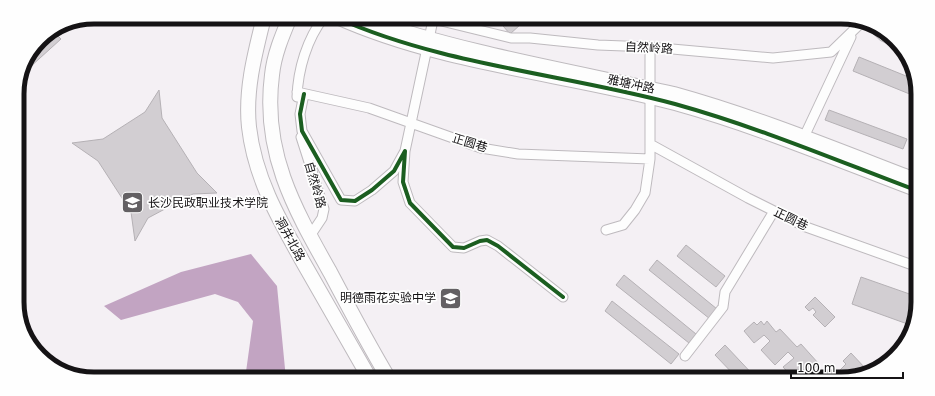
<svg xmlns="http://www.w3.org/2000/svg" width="935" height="396" viewBox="0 0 935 396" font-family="'DejaVu Sans','Noto Sans SC',sans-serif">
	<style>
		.water { fill: #c2a4c2 }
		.building { fill: #d2ced2; stroke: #b5b1b5 }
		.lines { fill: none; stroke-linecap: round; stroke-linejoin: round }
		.street-casing { stroke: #bebabe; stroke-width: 11 }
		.secondary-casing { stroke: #bebabe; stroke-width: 14 }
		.primary-casing { stroke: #bebabe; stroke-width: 16 }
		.street { stroke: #fdfdfd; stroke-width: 9 }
		.secondary { stroke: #fdfdfd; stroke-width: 12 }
		.primary { stroke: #fdfdfd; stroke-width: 14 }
		.cycleway-casing { stroke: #fefefe; stroke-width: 6 }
		.cycleway { stroke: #1b5e20; stroke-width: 4 }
		.labels { text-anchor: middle; stroke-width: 3.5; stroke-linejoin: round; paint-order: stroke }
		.street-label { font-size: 12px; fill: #151315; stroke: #fefefe }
		.poi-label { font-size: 12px; fill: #151315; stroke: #fefefe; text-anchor: start }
		.rim { fill: none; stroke: #151315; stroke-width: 5 }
	</style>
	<rect width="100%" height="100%" fill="#f4f0f4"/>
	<path class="water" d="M251,254L277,286L286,379H245L253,321L238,302L215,294L121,320L104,306L181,272Z"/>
	<path class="building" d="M483,17H512L520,25L510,34L497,19L491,25Z
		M600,17H613L609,21L607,18L604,21Z
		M54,32L61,39L29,68L24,63L25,60L43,36Z
		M859,57L916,80L917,97L853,71Z
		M159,90L162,118L197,173L217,193L193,194L148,218L135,241L131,212L98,161L72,143L103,139L145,112Z
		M829,110L907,139L903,149L825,120Z
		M686,245L725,276L716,287L677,256Z
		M657,260L717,309L710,319L649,270Z
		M624,275L696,334L689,343L616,285Z
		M861,277L918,297L913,326L852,304Z
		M815,297L835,317L825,327L813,315L816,312L813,308L809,311L805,307Z
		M612,301L679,354L671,364L605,311Z
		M761,321L764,325L767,321L776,332L780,329L797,347L801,344L819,364L813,370L811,368L799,379H794L783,367L794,358L788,352L775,365L761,350L770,341L764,335L754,343L744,331L754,322L757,325Z
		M725,345L757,379H738L715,355Z
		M851,353L866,369L875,361L878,365L882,362L884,365L888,361L884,366L842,379L837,373L846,364L843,361Z"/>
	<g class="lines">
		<defs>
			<path id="street" d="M425,17L511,38H530L598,45L650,47L773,58L831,52L863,21
				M868,22L883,36L897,43
				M297,92L369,108L481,148L518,154L650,159
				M304,94L300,114L302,131L341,200L355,201L372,190L394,171L405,151L403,182L410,203L453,247L464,248L480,241L487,240L498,246L563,297
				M297,97C298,69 307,39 324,17
				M301,137L324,209L322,218L310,236
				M804,137L851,37
				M650,144L748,198L806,227L918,267
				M405,151L433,20
				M606,230L623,225L635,210L645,193L650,159V47
				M685,356L723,307L725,292L774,211"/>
			<path id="secondary" d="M335,17C441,65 564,74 675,104C758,127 838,161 918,191
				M362,17C463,52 570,70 674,93C757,116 837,149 918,180"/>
			<path id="primary" d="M264,17C255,53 245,90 249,127C255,180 281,223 307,269C328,306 349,342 370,379
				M290,17C282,36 274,55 272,75C262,152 294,208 330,272C349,308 368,344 389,379"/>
		</defs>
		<use href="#street" class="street-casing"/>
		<use href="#secondary" class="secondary-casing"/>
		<use href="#primary" class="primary-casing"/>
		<use href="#street" class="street"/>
		<use href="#secondary" class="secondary"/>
		<use href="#primary" class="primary"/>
		<defs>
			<path id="cycleway" d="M335,17C441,65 564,74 675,104C758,127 838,161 918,191
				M304,94L300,114L302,131L341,200L355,201L372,190L394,171L405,151L403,182L410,203L453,247L464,248L480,241L487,240L498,246L563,297"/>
		</defs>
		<use href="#cycleway" class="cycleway-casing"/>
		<use href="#cycleway" class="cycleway"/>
	</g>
	<defs>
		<symbol id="university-square" viewBox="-11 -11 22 22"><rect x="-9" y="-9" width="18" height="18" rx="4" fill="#636063" stroke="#fefefe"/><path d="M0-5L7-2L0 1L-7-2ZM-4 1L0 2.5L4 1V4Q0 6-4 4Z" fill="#fff"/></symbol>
		<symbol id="school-square" viewBox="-11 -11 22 22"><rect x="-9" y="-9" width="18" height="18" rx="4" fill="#636063" stroke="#fefefe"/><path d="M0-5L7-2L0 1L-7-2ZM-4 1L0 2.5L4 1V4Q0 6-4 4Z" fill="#fff"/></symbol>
	</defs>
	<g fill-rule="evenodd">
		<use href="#university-square" x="120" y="190" width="25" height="25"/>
		<use href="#school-square" x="438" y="286" width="25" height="25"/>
	</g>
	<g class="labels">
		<g class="street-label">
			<text transform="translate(649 48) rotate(3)" y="4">自然岭路</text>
			<text transform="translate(631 84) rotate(12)" y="4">雅塘冲路</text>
			<text transform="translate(470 143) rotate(17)" y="4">正圆巷</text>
			<text transform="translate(315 185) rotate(74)" y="4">自然岭路</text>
			<text transform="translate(791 219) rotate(26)" y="4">正圆巷</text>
			<text transform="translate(290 239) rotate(61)" y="4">洞井北路</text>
		</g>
		<g class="poi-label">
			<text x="148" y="207">长沙民政职业技术学院</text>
			<text x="436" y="302" text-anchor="end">明德雨花实验中学</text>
		</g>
	</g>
	<path d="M0 0H935V396H0ZM94 24H841A70 70 0 0 1 911 94V302A70 70 0 0 1 841 372H94A70 70 0 0 1 24 302V94A70 70 0 0 1 94 24Z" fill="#fefefe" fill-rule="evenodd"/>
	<path class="rim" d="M94 24H841A70 70 0 0 1 911 94V302A70 70 0 0 1 841 372H94A70 70 0 0 1 24 302V94A70 70 0 0 1 94 24Z"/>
	<path d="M791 372v6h112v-6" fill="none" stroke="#151315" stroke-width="2"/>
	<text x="797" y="372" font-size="12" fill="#151315" stroke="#fefefe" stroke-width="3" paint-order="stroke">100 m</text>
</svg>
